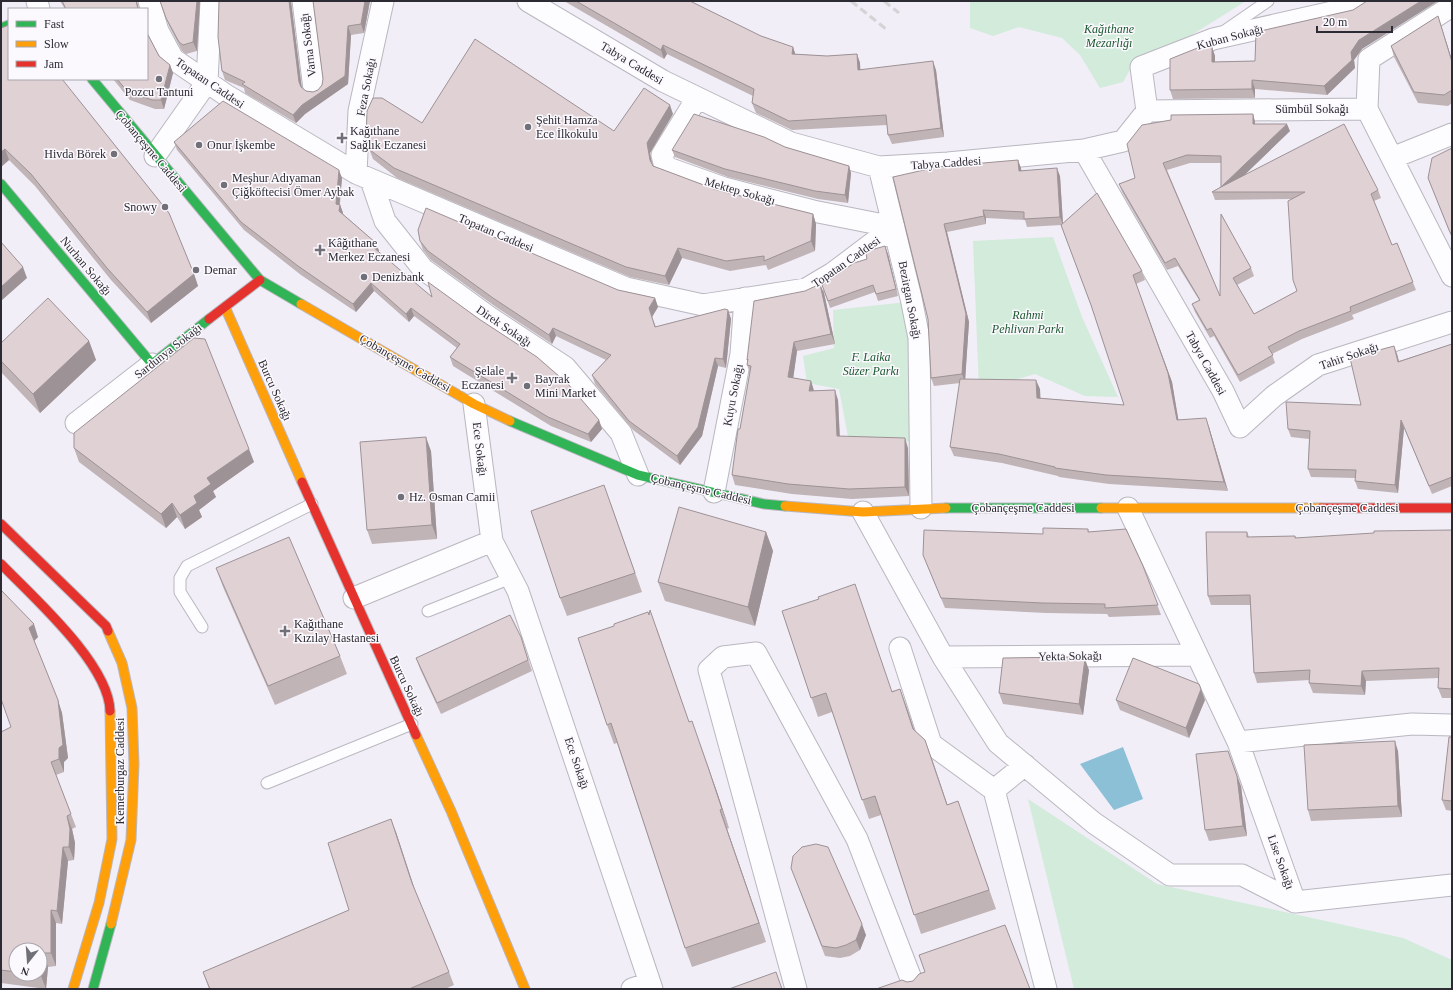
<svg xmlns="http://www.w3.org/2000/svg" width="1453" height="990" viewBox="0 0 1453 990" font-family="Georgia,serif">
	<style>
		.green { fill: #d2ebda }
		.water { fill: #8cc0d7 }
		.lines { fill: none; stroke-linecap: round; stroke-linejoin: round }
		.lane-casing { stroke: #b9b7bf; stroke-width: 13 }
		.street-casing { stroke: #b9b7bf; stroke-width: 23 }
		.fast-casing { stroke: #b9b7bf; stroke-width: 11 }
		.slow-casing { stroke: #b9b7bf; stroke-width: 11 }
		.jam-casing { stroke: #b9b7bf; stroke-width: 11 }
		.lane { stroke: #fdfcfe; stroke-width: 11 }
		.street { stroke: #fdfcfe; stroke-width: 21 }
		.fast { stroke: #30b455; stroke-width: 9 }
		.slow { stroke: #ff9f0a; stroke-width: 9 }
		.jam { stroke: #e5322d; stroke-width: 9 }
		.rail { stroke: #d4d4d6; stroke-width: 3; stroke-dasharray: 8 4; stroke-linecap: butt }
		.wall { fill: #c1b4b7; fill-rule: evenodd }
		.shaded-wall { fill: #9d9295 }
		.building { fill: #e0d1d5; stroke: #9d9295; fill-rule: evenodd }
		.poi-dot { fill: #716f77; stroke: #fbf9fe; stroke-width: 1.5 }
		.labels { text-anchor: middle; stroke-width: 3; stroke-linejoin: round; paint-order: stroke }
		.park-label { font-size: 12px; font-style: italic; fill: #1a572d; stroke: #fbf9fe }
		.street-label { font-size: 12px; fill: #2c2a32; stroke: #fbf9fe }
		.poi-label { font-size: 12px; fill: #2c2a32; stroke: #fbf9fe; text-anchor: start }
	</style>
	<rect width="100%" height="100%" fill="#f1eef8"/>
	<path class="green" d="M970,1H1246L1182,41L1138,56L1123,82L1100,88L1080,55L1062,38L1019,27L993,36L970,28Z
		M1053,237L1082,317L1118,397L1085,396L1035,374L979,390L973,241Z
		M907,302L914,441L850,447L839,389L807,383L803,356L834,348L833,310Z
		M1028,799L1157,884L1403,938L1452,960V989H1074Z"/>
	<path class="water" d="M1123,747L1143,799L1114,810L1080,764Z"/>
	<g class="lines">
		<defs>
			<path id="lane" d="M1223,32L1268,1
				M428,611L511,578
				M202,627L180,592V578L187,566L312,504
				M267,783L412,724"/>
			<path id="street" d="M37,1L39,9
				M149,1L158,31L173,59L226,95L356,173L626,288L703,305L806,289L833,273L894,227
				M303,1L314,89
				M528,1L663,81L791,143L879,167L948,163L1084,150L1223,391L1240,427L1274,396L1318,365L1452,322
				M697,98L662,155L665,167L724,188L813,211L894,227
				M1367,109L1369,59L1452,6
				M1147,111L1141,67L1213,39L1350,8L1363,1
				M1084,150L1123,141L1147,111L1367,109L1452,276
				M155,156L207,82L211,1
				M1392,158L1452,134
				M879,167L911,298L919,338L921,508
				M356,173L359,111L383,1
				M371,180L385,221L423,269L489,317L565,367L621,433L638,475
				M76,423L152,364
				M714,492L741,354L745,298
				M1128,508L1238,742L1412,724L1452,725
				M863,512L943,657L998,743L1094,823L1170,875H1242L1295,902
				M492,541L518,591L652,989
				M354,598L492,541L474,404
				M900,648L931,744L994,790L1025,765
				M943,657L1197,655
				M1238,742L1295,902L1452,885
				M994,790L1046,989
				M632,989L650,983
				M796,989L709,670L723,657L756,653L857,839L915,989"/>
			<path id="fast" d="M1,28L9,25
				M92,79L260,280L301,304
				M1,184L152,364L209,319
				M510,421L638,475L764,504L785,506
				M946,508H1101
				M93,989L111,924"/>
			<path id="slow" d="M301,304L474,404L510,421
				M225,307L302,482
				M785,506L863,512L946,508
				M1101,508H1321
				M108,631L122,663L132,708L134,764L131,840L111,924
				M416,735L451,811L525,989
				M73,989L99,903L112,839L110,711"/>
			<path id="jam" d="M209,319L260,280
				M302,482L416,735
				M1321,508H1452
				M1,524L106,626L108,631
				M1,564C33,597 109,664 110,711"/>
		</defs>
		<use href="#lane" class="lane-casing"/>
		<use href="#street" class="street-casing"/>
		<use href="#fast" class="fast-casing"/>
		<use href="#slow" class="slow-casing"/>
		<use href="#jam" class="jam-casing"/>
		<use href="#lane" class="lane"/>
		<use href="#street" class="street"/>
		<use href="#fast" class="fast"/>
		<use href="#slow" class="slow"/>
		<use href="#jam" class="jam"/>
		<path class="rail" d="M851,1L886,29
			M884,1L899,13"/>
	</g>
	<path class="wall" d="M60,1H137L138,4L139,9H65Z
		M160,1H200L197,51L186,54L182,51L169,26Z
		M313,1H370L364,33L351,35L348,84L305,114L296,123L245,93L244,88L225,80L222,71L291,2L302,88L306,91L313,92L318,90L322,85L323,79Z
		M564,1H690L761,36L793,47L795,54L827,56L857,54L860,63V70H936L944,137L892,144L888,135L887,125L792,130L756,113L752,103L753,96L667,54L664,59Z
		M1353,10L1362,49L1354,60L1355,68L1327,95L1255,89V98L1173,99L1170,90L1212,47L1215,56V62L1255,61Z
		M1438,16L1452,60V103L1448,106L1418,103L1394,57L1391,46Z
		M1,28L194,274L198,286L151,323L111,280L35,186L9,160L1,167Z
		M159,56L170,65L173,73L164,109H155L130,100L113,79H147Z
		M673,114L650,153L653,166L717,190L813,214L816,224L815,251L768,270L766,265L730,271L682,258L669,285L630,277L397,178L373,159L366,141L422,123L614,131Z
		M1253,114L1255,122V124L1290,131L1244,175L1378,190L1381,198L1374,201L1392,245L1397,243L1416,290L1352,315L1354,319L1302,339L1272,354L1275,363L1240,382L1214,336L1210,338L1195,312L1192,304L1199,300L1178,266L1167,270L1122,192L1119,184L1135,178ZM1190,163H1221V187L1212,192L1215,200L1291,199L1297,291L1254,314L1237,285L1254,276L1251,268L1221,214L1220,296L1167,170Z
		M174,142L342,178L340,204L343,213V214L376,243L379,251L378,252L432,297L599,420L602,429L591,442L551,426L453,366L450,357L457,348L414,316L409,322L374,291L356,312L301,275L244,230L177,150Z
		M785,147L849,166L851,173L848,203L818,199L728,177L675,157L672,150Z
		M1452,148V238L1428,178Z
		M1018,160L1021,170L1060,176L1063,223L1142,271L1145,280L1136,284L1172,382L1178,420L1209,427L1228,491L1109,484L1059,477L1058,476L1002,463L954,456L950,447L960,383L934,386L931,378L928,319L893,177ZM986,218L1025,220L1027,227L1061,225L1092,308L1124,405L1040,398V389L965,379L969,322L947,232L986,224Z
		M420,241L618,290L655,298L658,307L652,317L656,327L728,310L731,319L726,368L718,366L702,436L680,465L633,430L595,384L592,375L606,360L556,336L552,344L496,307L431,260L423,250Z
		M888,254L898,296L878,301L875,292L830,308L822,285Z
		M824,293L835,344L797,351L793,378L811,381L814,391L838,400L840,436L908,448L909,496L852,499L792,494L735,485L732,475L750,373L747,365V360Z
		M89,341L96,360L40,413L1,372V343Z
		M1452,344V486L1432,494L1404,428L1398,493L1358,489L1355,481V478L1311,477L1308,469L1309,439L1291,437L1288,429L1361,405L1397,354L1399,361Z
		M74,448L254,462L213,491L216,497L199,510L202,517L185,529L177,517L166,528L79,462Z
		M431,451L437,539L372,544L367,530Z
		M611,504L642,592L567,616L560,598Z
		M1088,529L1089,532L1143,566L1161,615L1109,617L1107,614L1046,613L945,608L927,565L923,555L1043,534Z
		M1452,530V698H1442L1438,688L1439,678L1366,681L1365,695L1313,693L1309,683L1310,680L1257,683L1254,673L1250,605H1211L1208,596L1247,532L1249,537L1295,536L1296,538Z
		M766,532L773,551L755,626L665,601L658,582Z
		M216,568L340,656L347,674L275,705L223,587Z
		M1,590L38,637L34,641L62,713L68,758L64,762V772L56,775L76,827L72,829L75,843L74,860L68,861L62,924L56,923V966L48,967L46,989L1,983V732L11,727ZM16,950L40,974H16Z
		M782,611L892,691L900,689L914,730L925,740L947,805L958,801L996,909L921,934L881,815L869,819L832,712L818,717Z
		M657,629L689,722L716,789L729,828L727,829L766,942L692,967L685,948L617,743L614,744L607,725Z
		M521,637L532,671L441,714L420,669L416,658Z
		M1089,670L1083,715L1003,704L999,693Z
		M1116,700H1205L1189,738L1120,710Z
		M1452,737V811L1446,810L1442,800Z
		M1398,751L1402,817L1311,821L1308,810Z
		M1241,786L1247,836L1209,841L1205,830Z
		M396,832L414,889L449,972L454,985L445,989H209L203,972L349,910Z
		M795,878L866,935L860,950L850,956L840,958L825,956Z"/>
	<path class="shaded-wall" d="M197,1H200L197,51L193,42Z
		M289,1H291L302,90L299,82Z
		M365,1H370L364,33L361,24Z
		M1421,1H1438L1362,49L1354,60L1355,68L1327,95L1324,86L1359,40Z
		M1438,16L1452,60V62Z
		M348,26L351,35L348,84L305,114L296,123L293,115L302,105L345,76Z
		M663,45L667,54L664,59L661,50Z
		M793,47L796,56L792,54Z
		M1212,47L1215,56V70L1212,62Z
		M857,54L860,63L861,79L858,70Z
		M933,61L936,70L944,137L941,128Z
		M170,65L173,73L164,109L161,100Z
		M1252,80L1255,89V98L1252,89Z
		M670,105L673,114L650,153L653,170L650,160L647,143Z
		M1253,114L1255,122V132L1253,124Z
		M1287,124L1290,131L1227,192L1221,187Z
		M5,149L9,160L1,167V152Z
		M1018,160L1021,168L1022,179L1019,171Z
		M849,166L851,173L848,203L845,195Z
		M1057,168L1060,176L1063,225L1060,217Z
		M339,170L342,178L339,208L340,205L343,213L342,219L336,204Z
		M983,210L986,218V224L984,216Z
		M813,214L816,224L815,251L811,241Z
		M944,224L947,232L969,322L965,382L962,374Z
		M376,243L379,251L376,255L373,247Z
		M885,246L888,254L898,296L896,289Z
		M678,248L682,258L669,285L665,276Z
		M23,267L27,278L1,301V287Z
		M194,274L198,286L151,323L147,312Z
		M371,283L374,291L356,312L353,304Z
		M820,284L824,293L835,344L831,334Z
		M1136,284L1172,382L1180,429L1177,420Z
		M655,298L658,307L652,317L649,308Z
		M411,308L414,316L409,322L406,314Z
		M728,310L731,319L726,368L723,359Z
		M553,328L556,336L552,344L549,335Z
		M89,341L96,360L40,413L33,394Z
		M794,342L797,351L792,387L788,377Z
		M1394,346L1397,354L1401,370L1398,362Z
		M715,358L718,366L702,436L680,465L677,456Z
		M1036,380L1040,389L1041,407L1037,398Z
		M811,381L814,391H809Z
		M835,390L838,400L840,446L837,436Z
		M1206,418L1209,427L1228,491L1224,482Z
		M599,420L602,429L591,442L588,434Z
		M1401,420L1404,428L1398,493L1395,485Z
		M426,437L431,451L437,539L432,525Z
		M905,438L908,448L909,496L905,487Z
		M249,449L254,462L213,491L216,497L199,510L202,517L185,529L180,515L194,496L207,478Z
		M172,503L177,517L166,528L161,514Z
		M766,532L773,551L755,626L748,607Z
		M34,624L38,637L34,641L29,628Z
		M1085,659L1089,670L1083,715L1079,704Z
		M1362,671L1366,681L1365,695L1361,686Z
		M900,689L907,708L920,748L913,729Z
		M1201,689L1205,700L1189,738L1186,728Z
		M58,700L62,713L68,758L64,762V772L59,759Z
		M699,740L716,789L729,828L722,809Z
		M925,740L932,759L954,824L947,805Z
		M1395,741L1398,751L1402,817L1398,806Z
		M1228,751L1241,786L1247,836L1243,826Z
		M720,810L727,829L766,942L759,923Z
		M67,816L72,829L75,843L74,860L69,847Z
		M391,819L396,832L417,896L412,883Z
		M63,847L68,861L62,924L57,911Z
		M51,910L56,923V966L51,953Z
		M862,924L866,935L860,950L856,940Z
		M43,953L48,967L46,989L41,976Z"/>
	<path class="building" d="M62,1H136L138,9H66Z
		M160,1H197L193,42L183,45L179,42L166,18Z
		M219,1H289L299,82L301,87L306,91L313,92L318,90L322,85L323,79L313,1H365L361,24L348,26L345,76L302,105L293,115L242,84L245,82L222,71L218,37Z
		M576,1H690L761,36L793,47L792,54L827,56L857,54L858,70L933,61L941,128L888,135L886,115L789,121L752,103L754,89L663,45L661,50Z
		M1367,1H1421L1359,40L1351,52L1352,60L1324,86L1252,80V89L1170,90V59L1200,47H1212V62L1255,61L1256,32L1353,10Z
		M1438,16L1452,62V90L1444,95L1414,92L1391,46Z
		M9,25V79H62L169,213L194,274L147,312L107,268L31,174L5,149L1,152V28Z
		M147,33L159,56L170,65L161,100H152L127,91L117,79H147Z
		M475,39L614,131L644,88L670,105L647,143L650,160L653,166L717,190L813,214L811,241L764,261V256L726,261L678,248L665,276L626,267L394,168L370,150L366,141L367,111L373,98H382L422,123Z
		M223,101L339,170L336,204L340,205L339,211L376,243L373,247L432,297L428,282L479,319L537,357L568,384L599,420L588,434L548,417L450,357L460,344L411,308L406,314L371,283L353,304L298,266L241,222L174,142Z
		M694,114L764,137L785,147L849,166L845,195L815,191L725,169L672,150Z
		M1253,114V124H1287L1221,187L1344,124L1378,190L1371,194L1392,245L1397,243L1413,282L1350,307L1351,311L1299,331L1268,347L1273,355L1238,375L1211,328L1207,330L1192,304L1200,300L1175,258L1165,263L1119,184L1135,178L1127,144L1142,125L1171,120V115ZM1187,155L1221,156V187L1212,192H1305L1288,201L1293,280L1297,291L1254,314L1233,278L1251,268L1221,214L1220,296L1163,163Z
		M1452,148V236L1449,230L1428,178L1432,158Z
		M1018,160L1019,171L1057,168L1060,217L1024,219V212L983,210L984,216L944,224L966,314L962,374L931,378L928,319L893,177L937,167Z
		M1097,193L1142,271L1133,275L1168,373L1177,420L1206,418L1224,482L1106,475L1055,468V467L999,454L950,447L960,379L1036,380L1037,398L1124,405L1091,305L1061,225Z
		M426,208L618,290L655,298L649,308L655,327L725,309L728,310L723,359L715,358L698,427L677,456L629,421L592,375L611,355L553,328L549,335L493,298L428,251L420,241L418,230Z
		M1,242L23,267L1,287Z
		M885,246L896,289L876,294L873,285L828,301L822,285L854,263L867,259L866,254L871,250Z
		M820,284L831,334L794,342L788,377L811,381L809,391L835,390L837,436L905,438V487L849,489L788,484L732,475L738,429H740L751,366L747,365L748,359L747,360L754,301L805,291Z
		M48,298L89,341L33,394L1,361V343Z
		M194,338L205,339L249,449L207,478L211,484L194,496L197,503L180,515L172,503L161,514L74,448V433Z
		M1452,344V477L1429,486L1401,420L1395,485L1355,481L1356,470L1308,469L1310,431L1288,429L1286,402L1361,405L1350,358L1394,346L1398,362Z
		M426,437L432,525L367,530L360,442Z
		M604,485L635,573L560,598L531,511Z
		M679,507L766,532L748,607L658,582Z
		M1043,528L1088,529V532L1126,529L1143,566L1158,605L1105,608V604L1042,603L941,598L923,555L924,530L1043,534Z
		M1452,530V689L1438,688L1439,668L1362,671L1361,686L1309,683L1310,670L1254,673L1250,595L1208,596L1206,532H1247V537L1295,536V538L1374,533V531Z
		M289,537L340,656L268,686L216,568Z
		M855,584L892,692L900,689L913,729L925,740L947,805L958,801L989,890L914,915L875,796L862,800L826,693L811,698L782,611L819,599L818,597Z
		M1,590L34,624L29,628L58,700L63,745L59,748V759L51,762L71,814L67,816L70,829L69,847H63L57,911L51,910V953H43L41,976L27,974H40V950H16V972L1,970V732L11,727L1,699Z
		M650,610L689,722L692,721L709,770L722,809L720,810L759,923L685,948L611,723L607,725L578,638L614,626V624L648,612L649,615Z
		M510,615L521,637L528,660L437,703L416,658Z
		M1071,657L1085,659L1079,704L999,693L1003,658Z
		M1133,658L1199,684L1201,689L1186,728L1116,700Z
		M1449,737H1452V801L1442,800Z
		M1395,741L1398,806L1308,810L1304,745Z
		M1228,751L1237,776L1243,826L1205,830L1196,754Z
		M391,819L412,883L449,972L409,989H210L203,972L349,910L328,843Z
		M816,844L828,847L862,924L856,940L846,945L836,948L822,946L791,868L793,856L802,847Z
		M1005,925L1030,989H876L902,980L907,982L913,981L919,974L925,972L919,955Z
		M776,972L782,989H729Z"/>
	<g class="poi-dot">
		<circle cx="159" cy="79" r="4"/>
		<circle cx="528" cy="127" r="4"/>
		<path d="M340 132h4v4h4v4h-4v4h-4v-4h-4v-4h4z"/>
		<circle cx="199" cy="145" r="4"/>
		<circle cx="114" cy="154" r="4"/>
		<circle cx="224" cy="185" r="4"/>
		<circle cx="165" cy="207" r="4"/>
		<path d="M318 244h4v4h4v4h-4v4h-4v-4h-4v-4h4z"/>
		<circle cx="196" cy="270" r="4"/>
		<circle cx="364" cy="277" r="4"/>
		<path d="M510 372h4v4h4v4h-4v4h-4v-4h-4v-4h4z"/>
		<circle cx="527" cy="386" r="4"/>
		<circle cx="401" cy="497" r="4"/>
		<path d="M283 625h4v4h4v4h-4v4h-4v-4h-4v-4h4z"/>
	</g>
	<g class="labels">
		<g class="park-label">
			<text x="1109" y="33">Kağıthane<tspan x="1109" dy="14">Mezarlığı</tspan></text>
			<text x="1028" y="319">Rahmi<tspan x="1028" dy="14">Pehlivan Parkı</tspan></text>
			<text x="871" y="361">F. Laika<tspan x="871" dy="14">Süzer Parkı</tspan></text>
		</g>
		<g class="street-label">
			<text transform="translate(1230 37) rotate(-15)" y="4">Kuban Sokağı</text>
			<text transform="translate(308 45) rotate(-97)" y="4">Varna Sokağı</text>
			<text transform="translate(632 63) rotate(31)" y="4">Tabya Caddesi</text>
			<text transform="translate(210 83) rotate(34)" y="4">Topatan Caddesi</text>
			<text transform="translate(366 87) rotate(-79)" y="4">Feza Sokağı</text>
			<text x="1312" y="113">Sümbül Sokağı</text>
			<text transform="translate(151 151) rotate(50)" y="4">Çobançeşme Caddesi</text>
			<text transform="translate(946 163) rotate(-4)" y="4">Tabya Caddesi</text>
			<text transform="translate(740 191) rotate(16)" y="4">Mektep Sokağı</text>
			<text transform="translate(496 233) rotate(23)" y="4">Topatan Caddesi</text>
			<text transform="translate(846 262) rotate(-35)" y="4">Topatan Caddesi</text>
			<text transform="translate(86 266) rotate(50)" y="4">Nurhan Sokağı</text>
			<text transform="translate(910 300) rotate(79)" y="4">Bezirgan Sokağı</text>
			<text transform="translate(504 326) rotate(34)" y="4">Direk Sokağı</text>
			<text transform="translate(168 351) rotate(-38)" y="4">Sardunya Sokağı</text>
			<text transform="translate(1349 356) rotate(-19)" y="4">Tahir Sokağı</text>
			<text transform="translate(405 363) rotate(30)" y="4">Çobançeşme Caddesi</text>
			<text transform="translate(1206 363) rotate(61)" y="4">Tabya Caddesi</text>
			<text transform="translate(275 390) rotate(66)" y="4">Burcu Sokağı</text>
			<text transform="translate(733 395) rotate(-79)" y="4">Kuyu Sokağı</text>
			<text transform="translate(480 449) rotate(83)" y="4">Ece Sokağı</text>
			<text transform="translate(701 489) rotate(13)" y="4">Çobançeşme Caddesi</text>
			<text x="1023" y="512">Çobançeşme Caddesi</text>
			<text x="1347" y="512">Çobançeşme Caddesi</text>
			<text transform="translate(1070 656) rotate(-1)" y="4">Yekta Sokağı</text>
			<text transform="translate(407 686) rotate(65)" y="4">Burcu Sokağı</text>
			<text transform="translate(577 763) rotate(71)" y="4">Ece Sokağı</text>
			<text transform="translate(120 771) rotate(-90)" y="4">Kemerburgaz Caddesi</text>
			<text transform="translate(1281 862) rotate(70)" y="4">Lise Sokağı</text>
		</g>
		<g class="poi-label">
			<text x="159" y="96" text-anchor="middle">Pozcu Tantuni</text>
			<text x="536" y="124">Şehit Hamza<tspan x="536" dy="14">Ece İlkokulu</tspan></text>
			<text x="350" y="135">Kağıthane<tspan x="350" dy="14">Sağlık Eczanesi</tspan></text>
			<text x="207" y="149">Onur İşkembe</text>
			<text x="106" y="158" text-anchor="end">Hivda Börek</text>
			<text x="232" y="182">Meşhur Adıyaman<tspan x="232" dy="14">Çiğköftecisi Ömer Aybak</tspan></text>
			<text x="157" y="211" text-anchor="end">Snowy</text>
			<text x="328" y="247">Kâğıthane<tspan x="328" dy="14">Merkez Eczanesi</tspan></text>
			<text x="204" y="274">Demar</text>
			<text x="372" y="281">Denizbank</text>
			<text x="504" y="375" text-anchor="end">Şelale<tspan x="504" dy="14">Eczanesi</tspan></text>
			<text x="535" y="383">Bayrak<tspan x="535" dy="14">Mini Market</tspan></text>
			<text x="409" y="501">Hz. Osman Camii</text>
			<text x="294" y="628">Kağıthane<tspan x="294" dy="14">Kızılay Hastanesi</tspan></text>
		</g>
	</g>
	<rect width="1453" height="990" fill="none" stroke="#2c2a32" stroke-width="4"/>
	<rect x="8" y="8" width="140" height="72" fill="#fbf9fe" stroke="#a8a6ac"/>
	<rect x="16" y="21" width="20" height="6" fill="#30b455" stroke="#a8a6ac"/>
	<text x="44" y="28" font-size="12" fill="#2c2a32">Fast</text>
	<rect x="16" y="41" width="20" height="6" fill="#ff9f0a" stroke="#a8a6ac"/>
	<text x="44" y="48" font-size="12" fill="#2c2a32">Slow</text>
	<rect x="16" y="61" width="20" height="6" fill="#e5322d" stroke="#a8a6ac"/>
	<text x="44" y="68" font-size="12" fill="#2c2a32">Jam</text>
	<g transform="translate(28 962) rotate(197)"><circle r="19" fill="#fbf9fe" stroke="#a8a6ac"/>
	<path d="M0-3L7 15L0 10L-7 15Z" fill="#716f77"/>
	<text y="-6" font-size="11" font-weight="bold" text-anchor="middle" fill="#2c2a32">N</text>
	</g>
	<path d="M1317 26v6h75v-6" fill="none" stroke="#2c2a32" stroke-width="2"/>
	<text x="1323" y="26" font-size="12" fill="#2c2a32" stroke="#fbf9fe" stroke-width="3" paint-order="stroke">20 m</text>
</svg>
